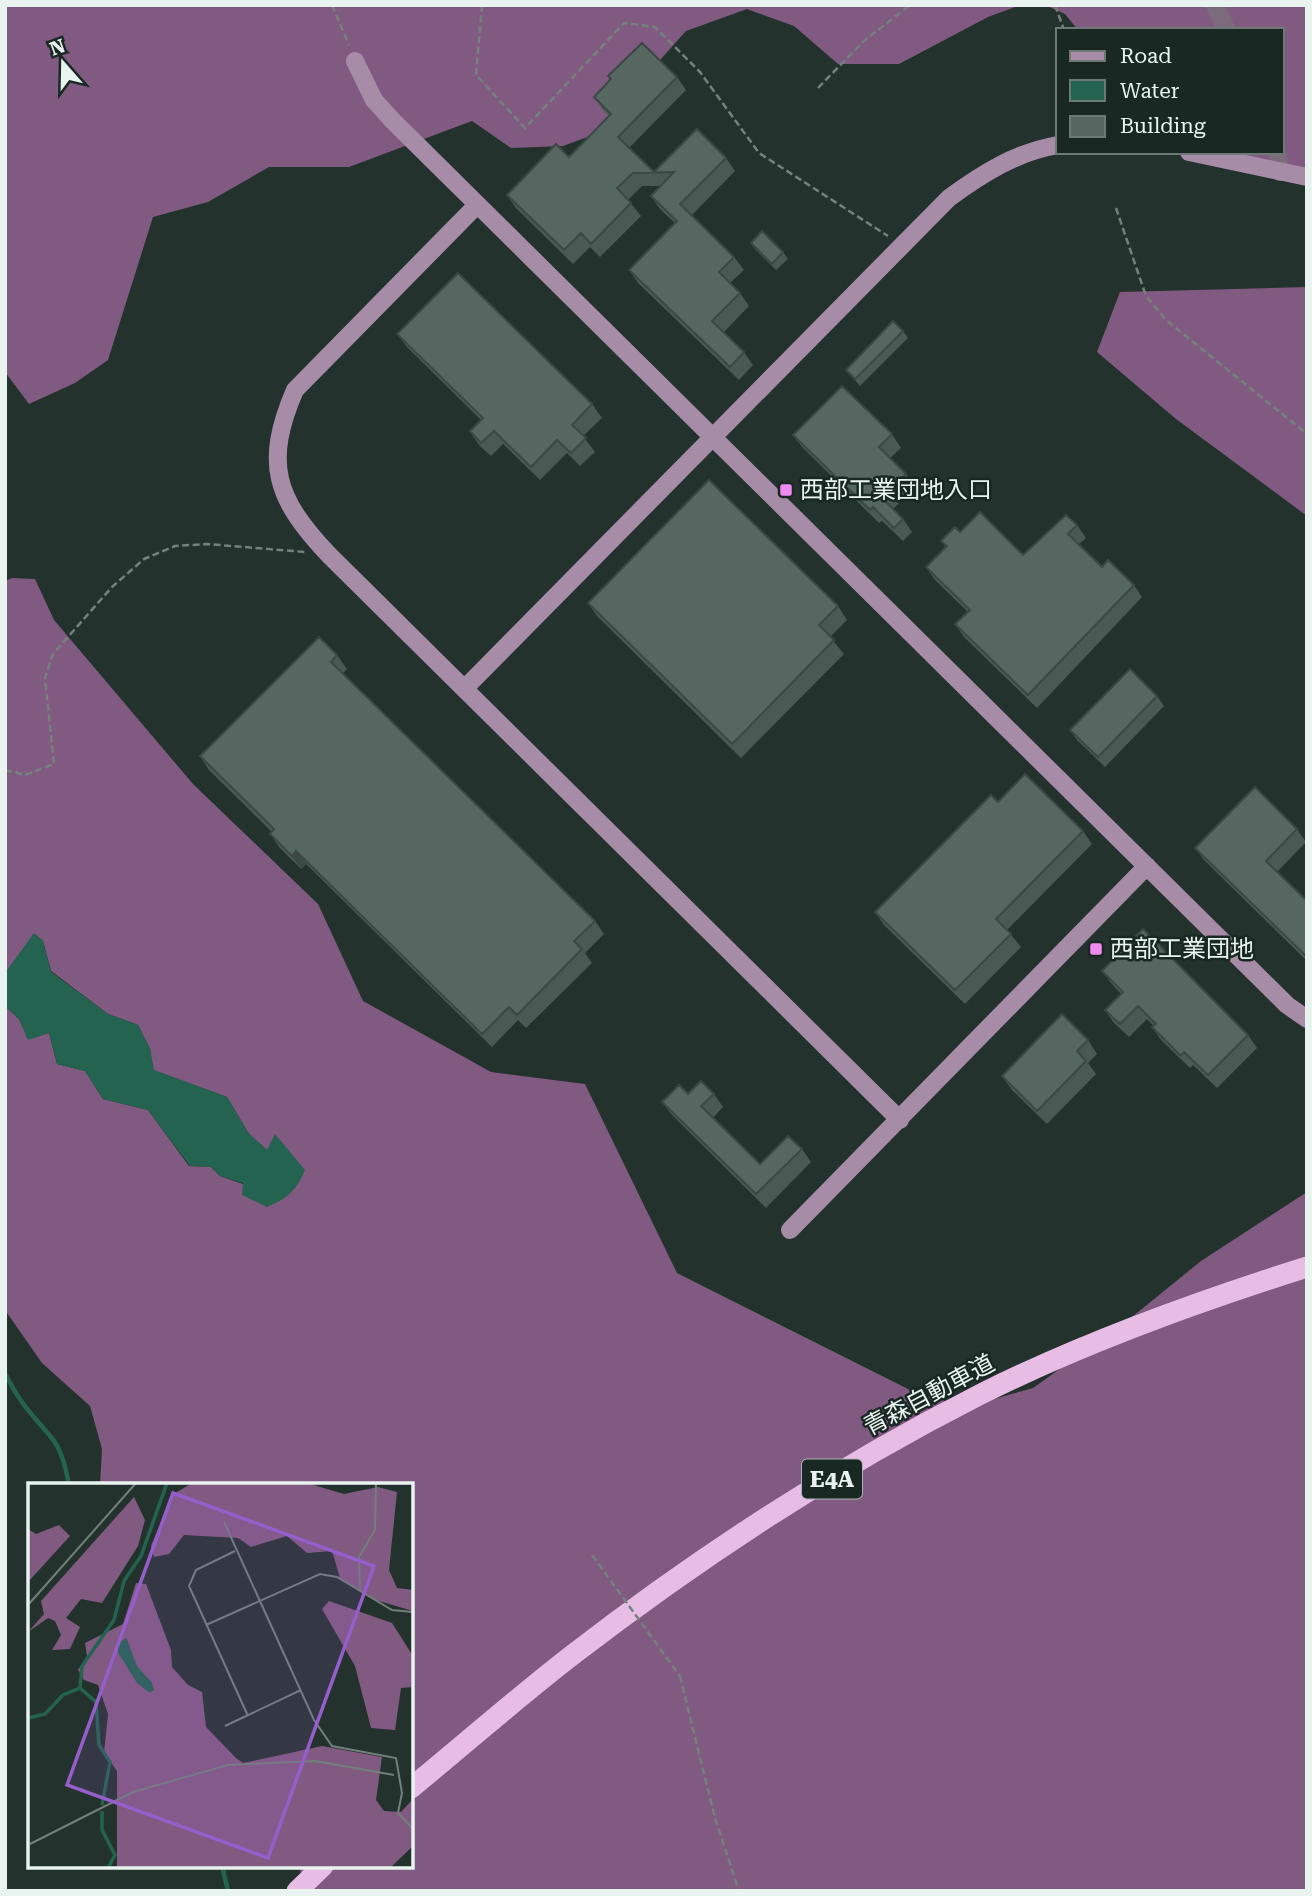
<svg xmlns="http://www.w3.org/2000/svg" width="1312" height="1896" viewBox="0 0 1312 1896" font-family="'Roboto Serif','Noto Sans JP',serif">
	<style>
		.forest { fill: #805a80 }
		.water { fill: #236350 }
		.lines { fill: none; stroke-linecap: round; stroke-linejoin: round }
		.stream { stroke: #236350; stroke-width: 4.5 }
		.path { stroke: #74817c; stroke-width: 2.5; stroke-dasharray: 7 3.5; stroke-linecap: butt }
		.street { stroke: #7c6b7b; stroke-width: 18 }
		.secondary { stroke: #a78ca7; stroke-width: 18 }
		.highway { stroke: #e7bde6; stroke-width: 21 }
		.path-bridge { stroke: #74817c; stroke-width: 2.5; stroke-dasharray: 7 3.5; stroke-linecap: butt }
		.wall { fill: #4a5953 }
		.shaded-wall { fill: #3c4844 }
		.building { fill: #566761; stroke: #3c4844; stroke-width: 2 }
		.poi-dot { fill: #f28af3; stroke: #192823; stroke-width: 2.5 }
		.labels { text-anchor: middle; stroke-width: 5; stroke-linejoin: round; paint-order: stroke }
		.shield { fill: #192823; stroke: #abb6b2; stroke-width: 2 }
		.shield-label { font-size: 23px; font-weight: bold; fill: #e9f3ef }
		.poi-label { font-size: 24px; fill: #e9f3ef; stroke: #192823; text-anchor: start }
		.street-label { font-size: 24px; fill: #e9f3ef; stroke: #192823 }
		.inset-river { fill: none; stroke: #236350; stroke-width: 3.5 }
		.inset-road { fill: none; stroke: #727f7b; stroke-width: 2 }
		.view { fill: #965ecb; fill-opacity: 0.15; stroke: #965ecb; stroke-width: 3.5 }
		.inset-edge { fill: none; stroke: #e9f3ef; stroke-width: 3.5 }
	</style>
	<rect width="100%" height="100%" fill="#23322d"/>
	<path class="forest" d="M9,5H1021L988,17L899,64H838L794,26L747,9L686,31L593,135L563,146L511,148L472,121L349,167H269L208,202L153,217L108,360L75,383L29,404L5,372V9Z
		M1045,5H1307V177L1176,152H1282V30H1078L1065,14Z
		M1307,287V516L1176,419L1097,352L1120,292Z
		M12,578L35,579L54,620L193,784L318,904L363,1001L491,1072L585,1084L677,1273L916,1393L969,1406L1033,1388L1132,1317L1201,1261L1307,1192V1891H306L299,1866H411V1485H100L102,1449L90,1406L42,1363L5,1310V1006L19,1019L28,1039L49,1033L57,1064L85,1071L103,1099L148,1110L189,1166L211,1167L220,1176L243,1184L267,1207L276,1134L268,1151L249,1134L227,1097L153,1070L150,1049L138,1025L108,1014L51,971L43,941L35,934L5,973V581Z"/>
	<path class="water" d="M34,933L43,941L51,972L108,1014L138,1025L150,1049L154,1070L227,1097L249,1134L267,1150L275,1134L305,1170C296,1191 288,1198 267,1207L242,1195L243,1183L220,1176L211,1167L190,1166L148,1110L103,1099L85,1071L57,1064L49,1033L28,1040L19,1019L5,1006V973Z"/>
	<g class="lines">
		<path class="stream" d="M5,1373C20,1404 31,1413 51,1437C62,1450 66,1469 69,1485
			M222,1866L228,1891"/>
		<path class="path" d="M332,5L349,45
			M482,5L476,75L525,128L624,23L655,27L700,72L759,153L888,236
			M1055,5L1064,30
			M818,88L865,40L910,5
			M1116,208L1146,296L1166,320L1307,434
			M5,770L25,775L54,764L45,678L53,654L112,587L144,559L175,546L207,544L305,552
			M680,1676L715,1818L739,1891"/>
		<path class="street" d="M1214,5L1227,30
			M1277,152L1280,172"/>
		<path class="secondary" d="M355,61L374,100L393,121L1287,1005L1307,1019
			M1189,152L1307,177
			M477,205L295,390C263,464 276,499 329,555L900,1120
			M466,687L949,198C983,173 1017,152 1058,145
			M790,1230L1147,866"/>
		<path class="highway" d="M411,1788C466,1743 519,1696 575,1653C701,1556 839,1466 981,1394C1085,1342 1196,1302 1307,1267
			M297,1891L323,1866"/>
		<path class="path-bridge" d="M592,1555L680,1676"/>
	</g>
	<path class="wall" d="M608,76L677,77L686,90L629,148L654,172L726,158L735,171L692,215L734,257L744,270L730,283L740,293L749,306L724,332L744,352L753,365L739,380L638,283L629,270L675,223L660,209L651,196L661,186H642L628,200L641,216L600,257L590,247L573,264L516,208L507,195L569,157L609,116L603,110L594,97L611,80Z
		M751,243L783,252L788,259L776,270L755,249Z
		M903,331L908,338L860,386L846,370Z
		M397,334L592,404L602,418L583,436L595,452L580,466L567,453L540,480L503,444L491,456L479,445L470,431L481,420L407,347Z
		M892,434L901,448L890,458L906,474L915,487L893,509L903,519L912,532L903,541L882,521L879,523L803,448L793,435Z
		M1077,525L1086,538L1079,544L1102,567L1134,585L1142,597L1037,708L964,637L955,624L968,612L935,580L926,567L946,547L941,541L960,532L1023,555Z
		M588,603L838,606L847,620L830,637L844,654L741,758L597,616Z
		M337,655L347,669L343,673L595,921L604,934L585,953L592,963L526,1028L518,1020L492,1047L306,864L301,869L279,847L270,834L272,832L209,770L200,756Z
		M1157,696L1164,706L1105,767L1077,740L1070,730Z
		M998,802L1083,831L1092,844L1007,930L1021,947L965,1004L884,925L875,912Z
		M1297,829L1306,842L1277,872L1307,901V961L1205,861L1195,848Z
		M1102,971L1248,1035L1257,1048L1217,1088L1193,1065L1190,1068L1161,1040L1152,1027L1154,1026L1147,1019L1129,1037L1114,1023L1105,1010L1121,994L1111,983Z
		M1088,1040L1097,1054L1088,1063L1096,1074L1047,1124L1012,1090L1002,1076Z
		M688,1094H714L723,1107L713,1118L760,1164L802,1149L811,1162L766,1208L672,1115L662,1102Z"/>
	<path class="shaded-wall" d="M296,851L306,864L301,869L292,856Z"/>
	<path class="building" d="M642,43L677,77L618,137L654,172L697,129L726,158L680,204L734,257L719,272L740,293L712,321L744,352L730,367L629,270L677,221L651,196L674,172L633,173L617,188L631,203L591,244L581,233L564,250L507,195L556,144L569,157L611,114L594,97L611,79L608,76Z
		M762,231L783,252L772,264L751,243Z
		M458,273L592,404L572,425L586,438L571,453L557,440L531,467L494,431L481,443L470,431L483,418L397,334Z
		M893,321L903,331L855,379L846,370Z
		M842,386L892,434L879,447L906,474L882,498L903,519L894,528L873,507L870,510L793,435Z
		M709,480L838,606L819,625L834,640L732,744L588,603Z
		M980,512L1023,555L1066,515L1077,525L1068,534L1102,567L1108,560L1134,585L1028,695L955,624L970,610L926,567L947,546L941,541L955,527L960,532Z
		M319,637L337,655L331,662L595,921L574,941L582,949L517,1015L509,1007L482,1034L296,851L292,856L270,834L274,829L200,756Z
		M1130,669L1157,696L1098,757L1070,730Z
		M1025,774L1083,831L996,919L1011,934L955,990L875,912L991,795L998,802Z
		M1255,787L1297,829L1266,861L1307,901V957L1195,848Z
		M1143,929L1248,1035L1208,1075L1184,1052L1181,1056L1152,1027L1156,1024L1138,1006L1120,1024L1105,1010L1123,992L1102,971Z
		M1062,1014L1088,1040L1077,1051L1086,1061L1037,1111L1002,1076Z
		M701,1081L714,1094L701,1106L760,1164L788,1136L802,1149L756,1194L662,1102L679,1085L688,1094Z"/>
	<g class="poi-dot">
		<rect x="779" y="483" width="14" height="14" rx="3.5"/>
		<rect x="1089" y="942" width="14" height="14" rx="3.5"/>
	</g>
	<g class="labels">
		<rect class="shield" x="802" y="1459.5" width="60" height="39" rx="5"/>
		<g class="shield-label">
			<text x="832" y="1487">E4A</text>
		</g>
		<g class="poi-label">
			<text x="800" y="498">西部工業団地入口</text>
			<text x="1110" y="957">西部工業団地</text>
		</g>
		<g class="street-label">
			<text transform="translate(929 1395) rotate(-28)" y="8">青森自動車道</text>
		</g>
	</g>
	<g transform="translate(28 1483)">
		<rect width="385" height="385" fill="#23322d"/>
		<path d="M164,0H279L316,11L350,4L369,9L361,87L369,105L385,107V128L344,116L312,95L304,68L279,70L259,53L223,64L210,55L156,52L141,71L126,74L123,63L144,12ZM106,14L117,37L110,63L74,120L53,116L38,135L52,144L42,166L24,167L33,152L27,138L20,135L0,149L16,131L13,118ZM31,42L42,53L0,99V46L8,51ZM108,100L118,101L143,167L144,184L160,202L174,209L178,244L208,275L215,280L294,263L354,274L348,317L356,328L373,329L385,316V363L362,385H89V288L76,270L80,231L70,202L56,197L50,187L59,173L57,160L95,141ZM99,157L108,183L121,202L91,171ZM301,118L364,140L385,173V204L373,205L367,247L343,245L327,183L294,126Z" fill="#805a80" fill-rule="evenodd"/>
		<path d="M98,155L109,183L124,200L126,207L122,210L109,200L91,171L88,162Z" fill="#236350"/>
		<path class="inset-river" d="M52,205L68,219L71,262L82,279L74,322M0,235L17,231L35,212L52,205L54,183L86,137L96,98L113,73L139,0M74,328V347L87,372L80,385"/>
		<path class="inset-road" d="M196,39L286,237L304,263L368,275L374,310L370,330L385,346M207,68L168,87L161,103L220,233M332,108L331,74L347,47L348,0M0,122L108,0M178,142L292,91L309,94L364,127L385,129M197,243L273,207M2,361L105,309L200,282L287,278L366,292"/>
		<path class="view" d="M145,10L346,83L240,375L39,302Z"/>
		<rect width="385" height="385" class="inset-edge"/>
	</g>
	<rect width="1312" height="1896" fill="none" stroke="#e9f3ef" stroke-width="14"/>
	<rect x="1056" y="28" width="228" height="126" fill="#192823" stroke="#6c7975" stroke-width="2"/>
	<rect x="1070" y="51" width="35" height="10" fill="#a78ca7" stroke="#6c7975" stroke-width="2"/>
	<text x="1120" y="63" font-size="21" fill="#e9f3ef">Road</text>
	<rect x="1070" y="80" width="35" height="21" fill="#236350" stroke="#6c7975" stroke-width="2"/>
	<text x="1120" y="98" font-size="21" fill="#e9f3ef">Water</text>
	<rect x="1070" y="116" width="35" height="21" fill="#566761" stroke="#6c7975" stroke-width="2"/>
	<text x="1120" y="133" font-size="21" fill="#e9f3ef">Building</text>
	<g transform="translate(63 63) rotate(340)" stroke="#192823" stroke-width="5" paint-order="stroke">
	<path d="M0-5L12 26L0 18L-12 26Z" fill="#e9f3ef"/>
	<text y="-10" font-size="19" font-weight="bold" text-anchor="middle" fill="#e9f3ef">N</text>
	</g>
</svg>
